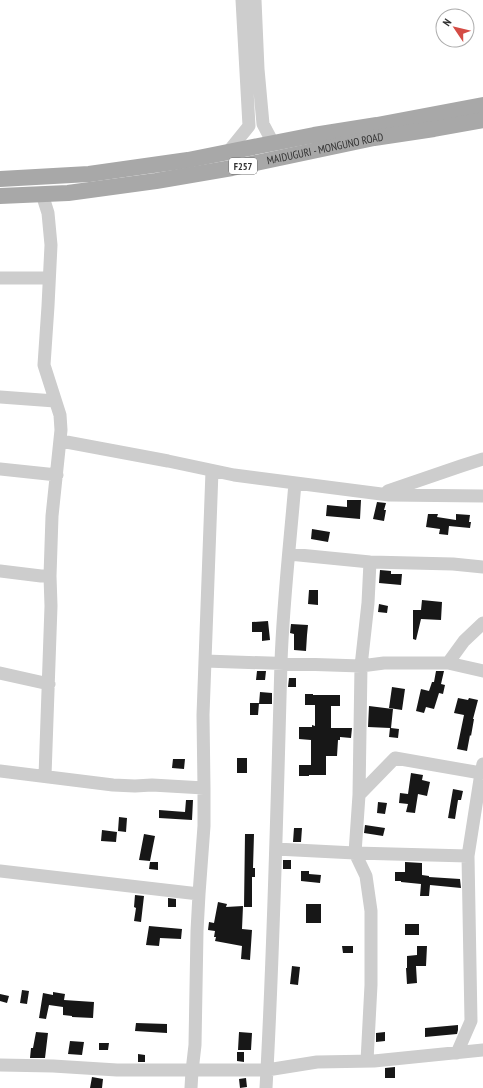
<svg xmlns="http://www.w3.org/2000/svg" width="483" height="1088" viewBox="0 0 483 1088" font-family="'PT Sans Narrow',sans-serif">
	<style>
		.building { fill: #171717 }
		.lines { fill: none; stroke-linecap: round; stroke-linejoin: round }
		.minor { stroke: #cdcdcd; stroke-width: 13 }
		.major { stroke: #a8a8a8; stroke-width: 16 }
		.labels { text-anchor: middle; stroke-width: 4; stroke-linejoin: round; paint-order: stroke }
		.shield { fill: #fff; stroke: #6e6e6e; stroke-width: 1 }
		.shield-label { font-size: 10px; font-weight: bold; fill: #303030 }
		.street-label { font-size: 11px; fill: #303030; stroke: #fff }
	</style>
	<rect width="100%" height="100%" fill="#fff"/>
	<path class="building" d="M347,500H361L360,519L326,516L327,505L347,507Z
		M377,502L386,503L384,510H386L384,521L373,519Z
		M428,514H438L437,517L456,520V514L470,515L469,522H471L470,528L449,526L448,535L439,534L440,529L426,527Z
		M312,529L330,532L328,542L311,539Z
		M380,570L391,571V574H402L401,585L379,583Z
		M309,590H318V605L308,604Z
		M422,600L442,602L441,620L421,619L416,640L413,639V610H421Z
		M379,604L388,606L387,613L378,612Z
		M268,621L270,640L262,641V632H252V622Z
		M291,624L308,625L307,635L306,651L294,650V634L290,633Z
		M257,671H266L265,680H256Z
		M436,671H444L441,684L445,685L443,694L439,693L434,709L426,707L424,713L416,711L421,689L429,691L432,682H434Z
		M289,678H296V687H288Z
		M392,687L405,689L402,710L389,708Z
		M260,692L272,693V704H259Z
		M305,694H313V695H340V706H331V728H352L351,738L340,737V740H338L337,756H326V775H309V776H299V765H311V740L299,739V727H312V725L315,726V705H305Z
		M458,698L468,700L469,698L478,700L473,719H474L471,736L470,735L467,751L457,749L464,715L454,713Z
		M250,703H259L258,715H250Z
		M369,706L393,709L391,728L399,729L398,738L389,737L390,728L368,727Z
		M237,758H247V773H237Z
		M173,759H185L184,769L172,768Z
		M411,773L423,775L422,780L430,782L427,796L418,794L415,813L406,812L408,804L399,803L400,793L408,794Z
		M453,789L463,791L461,800H458L455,819L448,818Z
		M186,800H193L192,820L159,818V810L185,812Z
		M378,802L387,803L385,814L377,813Z
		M119,817L127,818L126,832L118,831Z
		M365,825L385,828L383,836L364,833Z
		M294,828H302L301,842H293Z
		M102,830L117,832L116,842L101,841Z
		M144,834L155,836L150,861L139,860Z
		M245,834H254L253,868H255V877H252V907H244Z
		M283,860H291V869H283Z
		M150,862H158V870L149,869Z
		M405,862L422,863V875L429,876V877L460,879L461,888L430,885L429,896H420L421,884L401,882V881H395V872H405Z
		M301,871H309V874L321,875L320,883L301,881Z
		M135,895L144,896L141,922L134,921L136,908L134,907Z
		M168,898L176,899V907H168Z
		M218,902L227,904L226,907L243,906L242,929L252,930L250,960L241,959L242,946L215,941L216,937H214L215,931L208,930L209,922L214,923Z
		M306,904H321V923H306Z
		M405,924H419V935H405Z
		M149,926L182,929L181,939L160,938L159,946L146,945Z
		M342,946H353V953H343Z
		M417,946H427L426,966H416L417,983L407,984L406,968H407V956L417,955Z
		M292,966L300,967L298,985L290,984Z
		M22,990L29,991L27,1004L20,1003Z
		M53,992L65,994L64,1000L94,1002L93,1018L72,1017V1016L63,1015V1007L49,1005L46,1019L39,1018L43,993L53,995Z
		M0,994L9,996L7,1003L0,1001Z
		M136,1023L167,1024V1033L135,1031Z
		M458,1025V1030L457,1034L425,1037V1028Z
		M36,1032L48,1033L45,1058H30L31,1048H33Z
		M239,1032L252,1033L251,1050H238Z
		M385,1032V1041L376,1042V1033Z
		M70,1041L84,1042L82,1055L68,1054Z
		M99,1043H109L108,1050H99Z
		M237,1052H244V1062L237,1061Z
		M138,1054L145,1055V1062H138Z
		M395,1067V1078H385V1068Z
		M92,1077L103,1079L102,1088H90Z
		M246,1078L247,1087L240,1088L239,1079Z"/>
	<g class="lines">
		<path class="minor" d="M255,0L258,69L263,124L273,143
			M228,152L249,126L242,0
			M42,194L48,213L51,245L48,306L44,365L60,415L61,430L52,516L50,576
			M0,278H49
			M0,397L55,401
			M61,441L168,461L234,475L389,495L483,496
			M0,469L57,475
			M388,491L461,466L483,459
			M289,554L370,562L453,564L483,567
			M0,571L41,576H50L51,606L45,776
			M205,661L361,666L384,663H448L483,671
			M448,663L464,641L483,623
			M0,673L49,684
			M0,771L113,785L135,786L152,785L204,788L203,715L212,471
			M359,795L361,666L368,603L370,562
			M276,849L355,853L468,856
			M0,871L199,894
			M457,1053L471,1021L468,856L481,773
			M367,1061L371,985V911L366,876L355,853L359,795L395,758L481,773L483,764
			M0,1065L53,1066L117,1070H267L317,1062L374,1061L483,1050
			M191,1088L192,1071L195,1045L197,931L199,894L204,826V788
			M266,1088C274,946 277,804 281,662C283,603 290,543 295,483"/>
		<g class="major">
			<path d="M0,179L89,174L188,160L314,135L377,125L483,105"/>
			<path id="s1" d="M0,196L68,193L156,181L232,168L374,138L434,129L483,120"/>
		</g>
	</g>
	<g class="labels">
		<rect class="shield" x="229" y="158" width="28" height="16" rx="3"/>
		<g class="shield-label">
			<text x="243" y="170">F257</text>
		</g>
		<g class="street-label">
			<text dy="4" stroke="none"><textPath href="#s1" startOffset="329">MAIDUGURI - MONGUNO ROAD</textPath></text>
		</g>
	</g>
	<g transform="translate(455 28) rotate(305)"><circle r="19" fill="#ffffff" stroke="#acacac"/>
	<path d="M0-3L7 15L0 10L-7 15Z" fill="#d44c45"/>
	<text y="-6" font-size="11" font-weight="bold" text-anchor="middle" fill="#303030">N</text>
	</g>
</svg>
